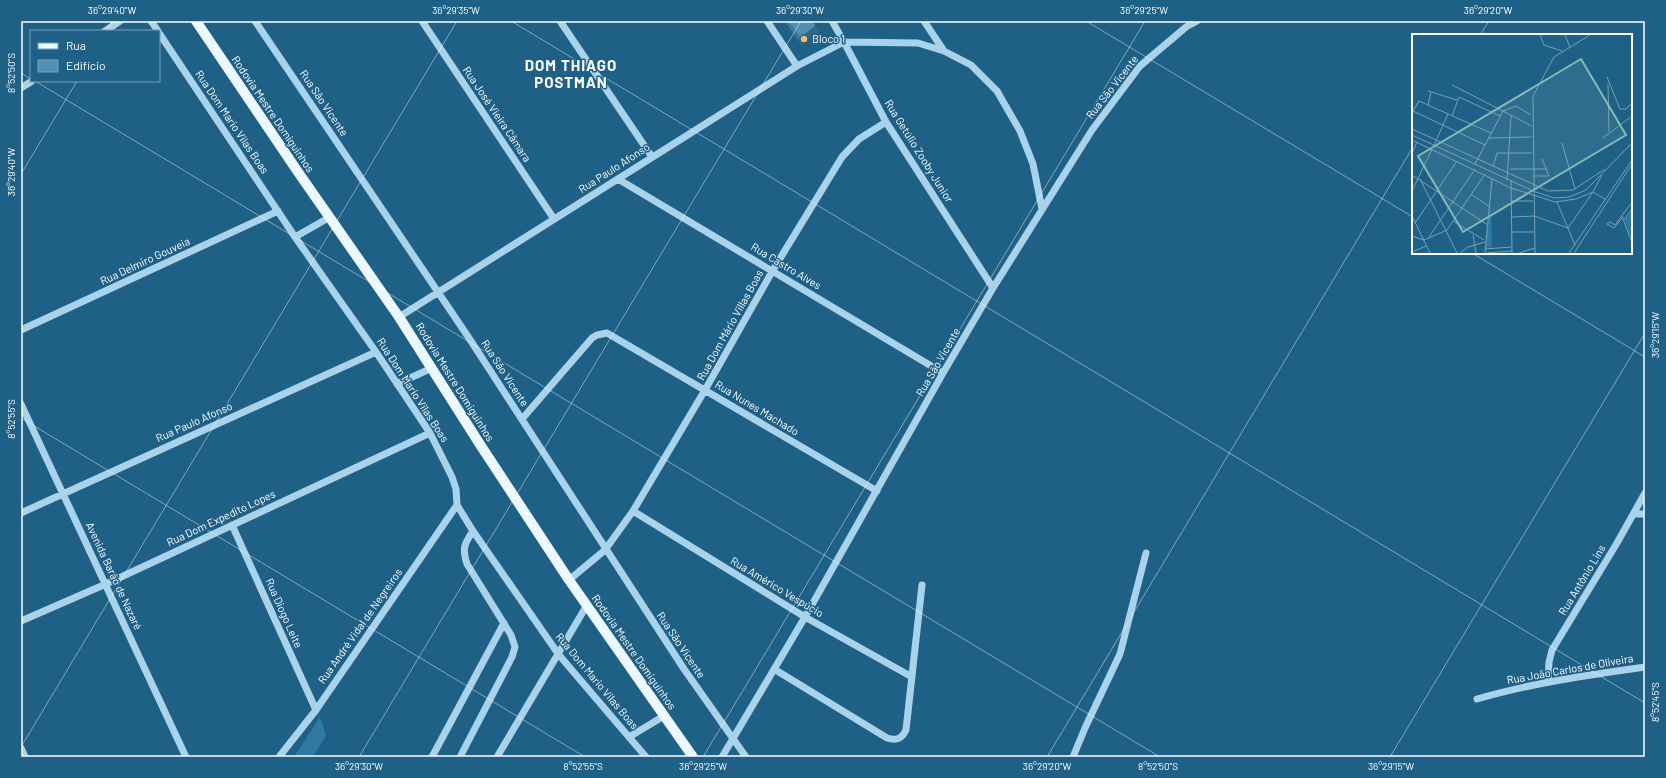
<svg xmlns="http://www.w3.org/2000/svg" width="1666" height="778" viewBox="0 0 1666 778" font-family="Barlow,sans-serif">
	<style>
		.green { fill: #2f7aa3 }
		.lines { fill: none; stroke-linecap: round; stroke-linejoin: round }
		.minor { stroke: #a8d3ea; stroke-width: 7 }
		.major { stroke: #ecf7fe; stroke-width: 10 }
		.wall { fill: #447b9a }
		.shaded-wall { fill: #37647d }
		.building { fill: #4f8fb3; stroke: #37647d }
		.ticks { fill: none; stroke: #fff; stroke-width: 1; stroke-opacity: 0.45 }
		.poi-dot { fill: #f9b267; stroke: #1f6086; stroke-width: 1.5 }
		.labels { text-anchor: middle; stroke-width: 3; stroke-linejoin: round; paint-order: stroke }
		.poi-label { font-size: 11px; fill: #fff; stroke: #1f6086; text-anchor: start }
		.street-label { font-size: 11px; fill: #fff; stroke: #1f6086 }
		.district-label { font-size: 15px; font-weight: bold; letter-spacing: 1px; fill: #fff; stroke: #1f6086 }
		.inset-road { fill: none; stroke: #79a0b6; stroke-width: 1 }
		.view { fill: #87bab6; fill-opacity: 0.15; stroke: #87bab6; stroke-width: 2 }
		.inset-edge { fill: none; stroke: #fff; stroke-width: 2 }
		.neatline { fill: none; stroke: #fff; stroke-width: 1.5 }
		.ticks-label { font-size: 10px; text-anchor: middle; fill: #fff }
	</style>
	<rect width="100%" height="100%" fill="#1f6086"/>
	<path class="green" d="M320,717L326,736L313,757H294Z"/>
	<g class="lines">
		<path class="minor" d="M151,21L158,31
			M255,21L469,338L684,669L746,757
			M422,21L554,219
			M560,21L652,157
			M767,21L797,66
			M832,21L844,42L886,122L993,288
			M924,21L944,51
			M105,31L120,21
			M159,33L295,237L376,352L430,433L452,477L456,489L457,505L473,531L559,655L646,757
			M21,88L32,81
			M618,179L943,373
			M295,237L330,217
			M399,317L797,66L844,42L918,43L944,51L971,65L997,91L1020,131L1033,164L1042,209
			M21,330L278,211
			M397,384L432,368
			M21,404L186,757
			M522,419L592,338L597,335L607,333L877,491
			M633,511L805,617L912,677
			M21,513L376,352
			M1634,514H1645
			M232,525L316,710
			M569,580L605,550L633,511L705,390L773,270L842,157L859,139L886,122
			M21,621L106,584L430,433
			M774,669L887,738C896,741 902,739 906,730L922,585
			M1548,681L1549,662L1552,650L1617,543L1645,493
			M1477,699C1532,683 1588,675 1645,667
			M629,737L664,716
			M21,748L25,757
			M279,757L316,710L457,505
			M432,757L504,623
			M460,757L512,657L515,647L511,635L467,564C462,549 464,544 473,531
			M497,757L587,605
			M722,757L805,617L943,373L993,288L1092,130L1140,66L1186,27L1197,21
			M1073,757L1085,728L1120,654L1146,553"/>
		<path class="major" d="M196,21L298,172L399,317L481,446L569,580L693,757"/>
	</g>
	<path class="wall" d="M786,21H812L816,26L819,33L802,45L786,23Z"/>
	<path class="shaded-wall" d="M816,26L819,33L802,45L800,38Z"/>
	<path class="building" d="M787,21H812L816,26L800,38Z"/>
	<path class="ticks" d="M511,21L1645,703M1086,21L1413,217M107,31L113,21M1480,35L1489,21M21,73L31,79M35,81L1160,757M21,174L77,81M1472,253L1645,357M21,418L585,757M21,747L457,21M359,757L801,21M703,757L1145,21M1047,757L1413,147M1390,757L1645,333"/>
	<circle class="poi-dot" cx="804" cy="39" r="4"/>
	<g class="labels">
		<g class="poi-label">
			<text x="812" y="43">Bloco 1</text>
		</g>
		<g class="street-label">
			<text transform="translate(1112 87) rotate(-52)" y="4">Rua São Vicente</text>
			<text transform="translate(324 103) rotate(56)" y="4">Rua São Vicente</text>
			<text transform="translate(273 114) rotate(56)" y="4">Rodovia Mestre Domiguinhos</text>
			<text transform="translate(497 114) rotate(56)" y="4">Rua José Vieira Câmara</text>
			<text transform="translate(232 122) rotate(56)" y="4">Rua Dom Mario Vilas Boas</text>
			<text transform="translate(919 151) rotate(58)" y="4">Rua Getúlio Zooby Junior</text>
			<text transform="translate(614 168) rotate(-33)" y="4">Rua Paulo Afonso</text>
			<text transform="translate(145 261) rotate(-25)" y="4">Rua Delmiro Gouveia</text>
			<text transform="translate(786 266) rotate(31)" y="4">Rua Castro Alves</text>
			<text transform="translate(730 325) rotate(-61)" y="4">Rua Dom Mário Villas Boas</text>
			<text transform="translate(938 362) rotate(-60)" y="4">Rua São Vicente</text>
			<text transform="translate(505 373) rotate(57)" y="4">Rua São Vicente</text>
			<text transform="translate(455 382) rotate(58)" y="4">Rodovia Mestre Domiguinhos</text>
			<text transform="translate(413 390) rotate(57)" y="4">Rua Dom Mario Vilas Boas</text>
			<text transform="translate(757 408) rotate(31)" y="4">Rua Nunes Machado</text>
			<text transform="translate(194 422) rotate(-24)" y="4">Rua Paulo Afonso</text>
			<text transform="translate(221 518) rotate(-25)" y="4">Rua Dom Expedito Lopes</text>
			<text transform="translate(114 576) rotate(65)" y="4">Avenida Barão de Nazaré</text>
			<text transform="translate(1582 580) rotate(-59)" y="4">Rua Antônio Lins</text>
			<text transform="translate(777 587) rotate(31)" y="4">Rua Américo Vespúcio</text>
			<text transform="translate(284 613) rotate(66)" y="4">Rua Diogo Leite</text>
			<text transform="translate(360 626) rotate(-55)" y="4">Rua André Vidal de Negreiros</text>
			<text transform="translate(681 645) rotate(56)" y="4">Rua São Vicente</text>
			<text transform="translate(634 652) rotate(55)" y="4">Rodovia Mestre Domiguinhos</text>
			<text transform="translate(1570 669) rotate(-10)" y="4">Rua João Carlos de Oliveira</text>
			<text transform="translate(597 681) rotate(50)" y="4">Rua Dom Mario Vilas Boas</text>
		</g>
		<g class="district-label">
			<text x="571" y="71">DOM THIAGO<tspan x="571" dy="17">POSTMAN</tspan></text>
		</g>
	</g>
	<g transform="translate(1412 34)">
		<rect width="220" height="220" fill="#1f6086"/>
		<path d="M79,174L80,213L74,214L73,205ZM220,177V207L213,186Z" fill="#2f7aa3"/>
		<path class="inset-road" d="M128,1L132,11L150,17M153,1L158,13M195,43L208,75H214L220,69M196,50L197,98M40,51L120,92M16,57L45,66M16,71L19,58M1,77L73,111M0,79L7,67L79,99M40,82L47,63L88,82M0,95L136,157L161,156L193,135M0,101L121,157L142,164L157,163L174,156L220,109M77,104L120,103M191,104L220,82M0,106L99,154L143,168L164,165L181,158L190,141M150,109L163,155M22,111L36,80M0,119L5,108M63,130L91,77L104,72L119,81M81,133L85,119H120M98,135H135M0,141L76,191M121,142H137L130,125M8,145L45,219M95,146L99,82M99,147L100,219M0,157L20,115M59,160L78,173M99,167H121M145,168L163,211M0,182L18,219M210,182L220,209M99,183L122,182L156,194L181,158L193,165M212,186L220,175M41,187L72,206M3,189L45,127M195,190L198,188L203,191L220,168M195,190L202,194L211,183M99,198H123M61,201L64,219M0,202L12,206M17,203L63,135M12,206L35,196L73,140M73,215L99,213M0,218L14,212M48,219L56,213L73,208M73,219L80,145M74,219L100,217M107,219L123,214M123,219L121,62L142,23L178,1M157,219L220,126M162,219L220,130"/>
		<path class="view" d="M169,25L214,101L51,198L6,122Z"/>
		<rect width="220" height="220" class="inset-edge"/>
	</g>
	<rect width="1666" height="778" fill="none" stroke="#1f6086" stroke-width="44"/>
	<rect x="30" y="30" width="130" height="52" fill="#1f6086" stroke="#79a0b6"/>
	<rect x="38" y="43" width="20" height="6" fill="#ecf7fe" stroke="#79a0b6"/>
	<text x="66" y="50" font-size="12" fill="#ffffff">Rua</text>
	<rect x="38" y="60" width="20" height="12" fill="#4f8fb3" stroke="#79a0b6"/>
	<text x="66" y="70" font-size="12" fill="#ffffff">Edifício</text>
	<rect x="22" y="22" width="1622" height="734" class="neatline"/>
	<g class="ticks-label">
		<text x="112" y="14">36°29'40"W</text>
		<text x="456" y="14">36°29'35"W</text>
		<text x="800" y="14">36°29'30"W</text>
		<text x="1144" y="14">36°29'25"W</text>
		<text x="1488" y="14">36°29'20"W</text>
		<text transform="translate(11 73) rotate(-90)" y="4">8°52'50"S</text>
		<text transform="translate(11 172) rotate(-90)" y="4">36°29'40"W</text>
		<text transform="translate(1655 335) rotate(-90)" y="4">36°29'15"W</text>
		<text transform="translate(11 419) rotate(-90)" y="4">8°52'55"S</text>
		<text transform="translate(1655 702) rotate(-90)" y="4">8°52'45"S</text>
		<text x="359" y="770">36°29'30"W</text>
		<text x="583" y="770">8°52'55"S</text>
		<text x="703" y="770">36°29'25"W</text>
		<text x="1047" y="770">36°29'20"W</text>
		<text x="1158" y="770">8°52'50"S</text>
		<text x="1391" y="770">36°29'15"W</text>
	</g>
</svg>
